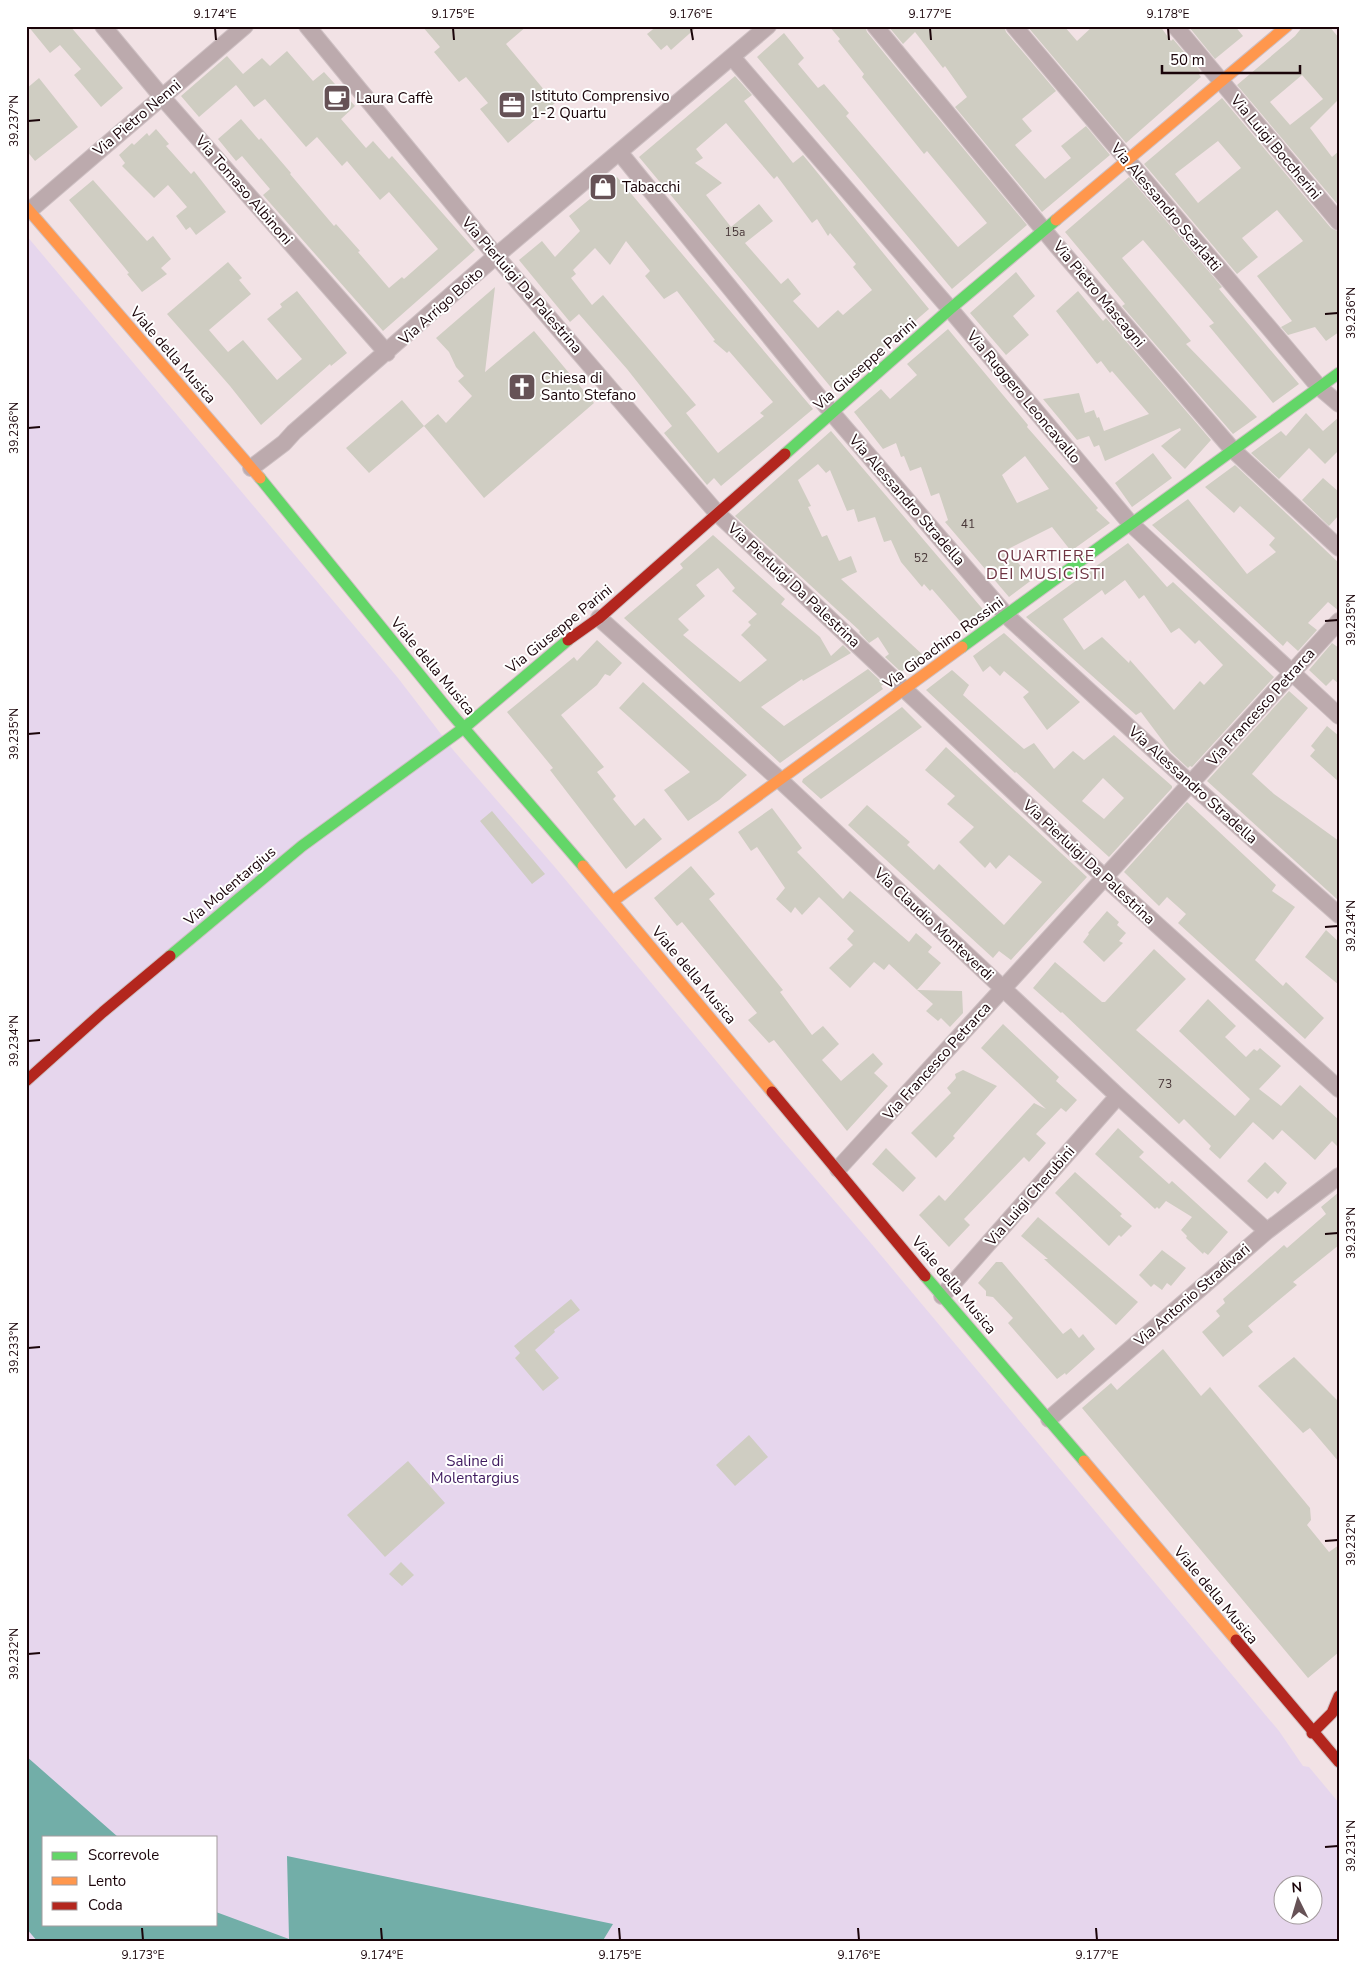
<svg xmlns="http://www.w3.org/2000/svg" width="1365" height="1968" viewBox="0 0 1365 1968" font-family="'Nunito Sans',sans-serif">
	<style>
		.green { fill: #e6d6ed; fill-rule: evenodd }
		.water { fill: #72aea8 }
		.building { fill: #cfcdc2; fill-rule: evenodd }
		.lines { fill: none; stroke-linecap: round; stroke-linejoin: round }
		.street-casing { stroke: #cec0c3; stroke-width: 18 }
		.fast-casing { stroke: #cec0c3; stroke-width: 13 }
		.slow-casing { stroke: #cec0c3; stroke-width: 13 }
		.jam-casing { stroke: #cec0c3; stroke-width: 13 }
		.street { stroke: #bcaaad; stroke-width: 16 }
		.fast { stroke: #63d668; stroke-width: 11 }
		.slow { stroke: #ff974d; stroke-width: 11 }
		.jam { stroke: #b3261e; stroke-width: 11 }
		.ticks { fill: none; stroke: #1a0409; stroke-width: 2 }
		.labels { text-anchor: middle; stroke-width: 4; stroke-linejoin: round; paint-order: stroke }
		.number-label { font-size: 12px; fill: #473637 }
		.poi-label { font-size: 15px; fill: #1a0409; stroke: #fff; text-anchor: start }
		.street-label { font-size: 15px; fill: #1a0409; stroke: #fff }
		.park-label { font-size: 15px; fill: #3e195e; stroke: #fff }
		.neighbourhood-label { font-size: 16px; letter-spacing: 1px; fill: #6e3342; stroke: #fff }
		.neatline { fill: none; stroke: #1a0409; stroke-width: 2 }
		.ticks-label { font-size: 12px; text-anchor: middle; fill: #1a0409 }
	</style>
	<rect width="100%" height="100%" fill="#f2e2e5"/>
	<path class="green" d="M26,235L398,678L454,751L554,866L777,1134L869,1241L1279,1731L1303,1766L1309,1767L1339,1803V1942H26ZM44,1837H216V1924H44ZM1282,1886H1312V1916H1282Z"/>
	<path class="water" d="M26,1756L118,1837H44V1924H216V1912L289,1939L287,1856L613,1924L602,1942H38L26,1928Z"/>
	<path class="building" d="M28,26H70L123,88L101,107L74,75L81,69L60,45L50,53Z
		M422,26H527L506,44L555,103L508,143L480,109L488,103L466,77L459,82L434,52L440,47Z
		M657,26H698L671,50L667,45L661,50L647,34Z
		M829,26H865L867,32L889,59L1027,225L952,289L757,57L784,33L804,58L798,64L818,88L824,84L849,113L846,116L958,247L987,223L927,151L924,154L862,77L864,74L838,41L840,39Z
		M888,26H1004L1006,32L1056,91L1022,119L1032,131L1015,145L1045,179L1071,158L1061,146L1086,126L1110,155L1042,212L955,107L967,97L945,66L943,68L915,32L903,44Z
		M1027,26H1064L1077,41L1093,26H1160L1171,41L1173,39L1200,71L1198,73L1201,77L1126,143Z
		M1190,26H1235L1243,36L1215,59L1189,27Z
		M1303,26H1329L1339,38V99L1310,128L1332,157L1339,151V206L1237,85L1295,36ZM1302,75L1323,99L1290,125L1270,102Z
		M287,51L313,81L324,72L355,106L341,119L366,148L373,141L389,159L392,156L475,250L383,331L263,195L270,189L242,156L236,161L218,139L241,119L259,140L261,138L291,173L290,174L334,226L336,224L360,251L358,252L389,288L402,277L404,279L438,249L389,192L380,200L347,161L342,166L317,137L306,147L265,99L254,107L236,85L199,117L181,96L227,56L243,74L262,58L270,66Z
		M735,76L752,95L744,101L793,163L803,155L929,309L834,391L639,157ZM726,123L774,179L777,176L812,223L817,219L828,236L830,233L856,264L853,267L872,290L843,315L838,310L818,328L793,301L801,294L788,278L781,284L745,243L773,221L759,204L731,227L706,195L722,183L695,163L703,158L696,149Z
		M39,78L78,127L35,161L26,150V89Z
		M1222,98L1331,228L1339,232V332L1326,341L1315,327L1288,335L1281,327L1292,321L1257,276L1303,241L1277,210L1242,238L1258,257L1237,274L1144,164ZM1218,141L1241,168L1198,203L1175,174Z
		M156,129L169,144L166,146L191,174L194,171L226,212L196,235L190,227L186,230L176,216L187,207L168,185L154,198L122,166L125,163L119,155L132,143L134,145L147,133L149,136Z
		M617,177L813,409L721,486L714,478L707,485L664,433L672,426L627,369L579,314L570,322L519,260L542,241L555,257L580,231L569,216ZM626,241L650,271L645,276L664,299L677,291L715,340L713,341L727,353L729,351L773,402L760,413L764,416L718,453L686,413L696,405L603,295L592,305L571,278L576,274L573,270L595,248L610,265Z
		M1129,177L1222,287L1219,289L1299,384L1273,403L1209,326L1214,323L1143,240L1122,258L1191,341L1186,344L1257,417L1233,434L1122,306L1125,304L1065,232Z
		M93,180L147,241L153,236L171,259L161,268L167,274L142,292L127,274L129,273L69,200Z
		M228,262L242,278L239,280L251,294L209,330L228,352L243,340L277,380L302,359L267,319L282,307L280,304L297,291L347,353L331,366L330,364L261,425L230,386L167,314Z
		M1016,272L1035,296L1013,316L1029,335L1006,355L970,313Z
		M495,287L485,372L534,331L594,403L484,498L424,426L438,414L446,423L472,396L458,381L464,376L456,367L449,352L436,338Z
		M1078,291L1103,321L1106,318L1211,440L1185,469L1161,446L1181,430L1180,428L1105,461L1099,445L1094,447L1089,436L1077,440L1043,399L1079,393L1085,413L1094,410L1097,418L1099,417L1104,431L1149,414L1112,371L1110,373L1101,361L1097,364L1056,311Z
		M948,329L1028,425L1027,427L1098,508L1096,510L1110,523L1071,551L1052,527L1006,550L1033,579L1009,597L945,522L948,520L939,493L931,496L921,467L910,471L904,456L901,457L896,443L883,449L854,412L881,389L890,399L917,375L907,364ZM1025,456L1049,489L1017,503L1002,475Z
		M402,400L424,426L369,473L346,448Z
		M1306,413L1323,431L1339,417V450L1325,464L1309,448L1279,479L1251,453L1281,431L1286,436Z
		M831,431L986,613L965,627L932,589L930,591L924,584L922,587L901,562L891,540L884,542L875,517L858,522L854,509L847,511L830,470L826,473L818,464L798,480L811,506L808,507L822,537L827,535L839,561L851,556L857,572L841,579L924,656L901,672L885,657L889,654L878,637L869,643L859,632L860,631L735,516Z
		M1153,453L1172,478L1132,507L1115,483Z
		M1235,465L1339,563V611L1328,602L1308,623L1317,630L1298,651L1287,641L1283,646L1152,525L1188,499L1247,574L1276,552L1269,545L1275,538L1240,506L1234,513L1205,487Z
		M1323,478L1339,492V515L1329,526L1302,500Z
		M713,535L785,599L781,604L820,637L831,656L843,645L851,653L803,681L802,679L761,707L784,726L868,669L884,684L881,686L883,689L780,763L624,618L683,568L680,564ZM718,568L735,588L732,591L757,614L748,622L751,625L741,635L767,660L740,682L683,635L689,630L678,619L705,596L696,585Z
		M1128,543L1167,587L1173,582L1274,677L1192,767L1190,766L1188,768L1171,752L1141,712L1136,715L1026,617ZM1125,580L1139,599L1144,595L1171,633L1179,628L1195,644L1199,640L1223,665L1204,685L1200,681L1174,710L1130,660L1129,663L1102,637L1084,650L1063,619L1102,590L1105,595Z
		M1004,633L1080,702L1047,730L1023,697L1029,692L1004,671L1000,676L990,666L983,672L973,656Z
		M597,640L622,663L610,676L605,674L597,685L561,715L604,767L597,772L616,796L613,799L635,826L644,818L662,839L626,869L550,770L553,768L507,712L574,657L577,661Z
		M1332,643L1339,648V684L1333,679L1326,686L1309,670Z
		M952,670L969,685L963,695L1024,749L1034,743L1054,769L1073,751L1084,760L1114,735L1172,786V788L1109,857L1016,772L1015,773L926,690ZM1103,778L1124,798L1104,819L1082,801Z
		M643,682L747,775L719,800L688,821L664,790L690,772L619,708Z
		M1289,691L1308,708L1252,774L1274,794L1339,841V901L1207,781Z
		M902,707L922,727L821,799L802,782L803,779Z
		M1327,726L1339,736V782L1310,756L1315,750L1311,746Z
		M946,747L1087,877L1011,960L999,951L993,958L848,825L867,805L910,842L907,845L934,870L939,864L1004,925L1042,882L1009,855L996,869L990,862L985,868L959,842L974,827L947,804L955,796L925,770Z
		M1187,802L1276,885L1272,891L1295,907L1255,960L1283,986L1286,982L1324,1018L1305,1039L1178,923L1186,914L1167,897L1159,906L1124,872Z
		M772,808L802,848L797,852L843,899L850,891L909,942L916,933L932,947L928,952L941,963L917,990L889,964L884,970L874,962L850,988L829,968L853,945L847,939L854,931L819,897L802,915L795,907L791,913L776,899L785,888L757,847L751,851L738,832Z
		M492,811L545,874L532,884L480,821Z
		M691,866L715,894L709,899L783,990L780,992L812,1035L823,1026L839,1044L822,1060L841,1081L873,1053L883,1064L874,1073L888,1086L847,1131L774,1040L769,1043L748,1020L757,1013L682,922L677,926L654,898Z
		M1107,911L1119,922L1117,925L1126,933L1119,941L1123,943L1104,962L1083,942L1089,934L1088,933Z
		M1326,930L1339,942V985L1305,957Z
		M1154,949L1186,979L1136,1030L1235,1116L1250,1099L1179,1031L1208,999L1236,1026L1225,1037L1246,1057L1254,1049L1257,1051L1260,1048L1281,1066L1259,1089L1281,1106L1300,1085L1339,1120V1148L1332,1141L1315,1160L1282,1130L1273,1140L1253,1122L1220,1159L1209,1149L1211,1146L1184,1119L1179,1124L1062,1012L1061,1013L1033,988L1055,962L1102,1002H1105Z
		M917,990L962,991L963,1013L950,1027L941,1018L938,1021L926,1011L933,1004Z
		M1003,1024L1059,1077L1056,1081L1077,1100L1066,1112L1061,1108L1036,1134L1046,1143L1029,1162L1024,1157L964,1219L970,1225L949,1247L919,1215L939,1195L945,1201L1034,1103L1046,1109L981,1048Z
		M963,1070L997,1086L953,1136L955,1138L936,1158L911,1133L951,1093L947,1088L956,1078L955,1074Z
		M1118,1128L1144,1152L1139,1157L1169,1184L1172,1181L1228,1232L1208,1255L1204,1252L1203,1254L1186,1238L1187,1236L1181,1230L1192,1217L1166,1201L1159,1209L1157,1207L1155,1209L1095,1154Z
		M886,1148L916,1178L903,1192L872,1164Z
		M1265,1162L1287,1183L1278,1194L1275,1191L1267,1199L1247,1181Z
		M1075,1172L1122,1214L1120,1216L1132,1226L1121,1237L1119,1235L1109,1246L1055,1193Z
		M1339,1192V1245L1293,1282L1297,1285L1248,1326L1253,1332L1223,1357L1202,1332L1220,1316L1216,1311L1225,1303L1223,1299L1284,1245L1287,1248L1326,1214L1321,1207Z
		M1038,1217L1138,1302L1116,1325L1044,1259H1048L1021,1236Z
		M1162,1250L1186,1268L1171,1286L1167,1283L1162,1290L1154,1284L1151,1287L1139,1275Z
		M996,1262H1002L1063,1334L1071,1328L1079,1338L1083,1334L1095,1349L1066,1375L1065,1373L1057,1379L1008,1323L1013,1318L993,1297L986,1296V1291L978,1283Z
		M571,1299L580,1310L554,1330L555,1332L535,1350L559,1378L543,1391L515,1358L520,1353L514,1346Z
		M1163,1349L1201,1396L1210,1387L1310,1508L1311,1520L1307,1525L1329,1552L1339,1545V1652L1308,1678L1082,1408L1111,1383L1117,1390Z
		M1294,1357L1339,1402V1462L1310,1428L1303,1433L1258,1386Z
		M749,1435L768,1457L735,1486L716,1465Z
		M408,1461L445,1503L385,1557L347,1515Z
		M401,1562L414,1575L402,1586L389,1574Z"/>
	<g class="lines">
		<defs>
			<path id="street" d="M103,26L162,97L387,353
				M307,26L496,256L717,513L1104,877L1339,1089
				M875,26L1057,246L1232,449L1339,548
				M1014,26L1319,387L1339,404
				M1175,26L1339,222
				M732,57L950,309L1130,523L1339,716
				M620,153L832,413L1007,616L1191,784L1339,915
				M29,211L245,26
				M251,468L284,443L294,432L496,256L768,26
				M599,618L780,780L1118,1096L1267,1231
				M838,1169L1339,621
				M942,1296L1118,1096
				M1049,1419L1267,1231L1339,1176"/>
			<path id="fast" d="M785,454L950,309L1056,220
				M260,478L450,712L583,866
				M962,647L1339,373
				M170,956L302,846L465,727L568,640
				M925,1276L1084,1461"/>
			<path id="slow" d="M26,207L260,478
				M1056,220L1287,26
				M583,866L772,1092
				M613,901L962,647
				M1084,1461L1236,1640"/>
			<path id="jam" d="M568,640L599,618L785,454
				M26,1081L103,1012L170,956
				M772,1092L925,1276
				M1236,1640L1339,1762
				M1312,1733L1332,1713L1339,1696"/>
		</defs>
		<use href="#street" class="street-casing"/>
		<use href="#fast" class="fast-casing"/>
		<use href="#slow" class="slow-casing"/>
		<use href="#jam" class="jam-casing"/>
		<use href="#street" class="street"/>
		<use href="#fast" class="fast"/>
		<use href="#slow" class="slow"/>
		<use href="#jam" class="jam"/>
	</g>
	<path class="ticks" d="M215,28L216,40M453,28L454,40M691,28L693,40M930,28L931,40M1168,28L1169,40M28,121L40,120M1325,314L1338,313M28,428L40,427M1325,621L1338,620M28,734L40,733M1325,927L1338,926M28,1041L40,1040M1325,1234L1338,1233M28,1348L40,1347M1325,1541L1338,1540M28,1654L40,1653M1325,1847L1338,1846M142,1928L143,1940M381,1928L382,1940M619,1928L620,1940M858,1928L859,1940M1096,1928L1097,1940"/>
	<defs>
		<symbol id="cafe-square" viewBox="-11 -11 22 22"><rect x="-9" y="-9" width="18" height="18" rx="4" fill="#665256" stroke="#fff"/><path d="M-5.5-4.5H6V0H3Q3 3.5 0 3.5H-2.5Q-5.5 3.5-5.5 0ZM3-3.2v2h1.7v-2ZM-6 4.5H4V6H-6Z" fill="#fff"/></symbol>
		<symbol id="office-square" viewBox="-11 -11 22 22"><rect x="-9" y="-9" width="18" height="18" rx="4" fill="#665256" stroke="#fff"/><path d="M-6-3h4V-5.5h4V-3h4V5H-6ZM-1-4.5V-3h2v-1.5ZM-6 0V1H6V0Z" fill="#fff"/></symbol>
		<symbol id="shop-square" viewBox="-11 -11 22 22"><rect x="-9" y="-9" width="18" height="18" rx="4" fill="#665256" stroke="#fff"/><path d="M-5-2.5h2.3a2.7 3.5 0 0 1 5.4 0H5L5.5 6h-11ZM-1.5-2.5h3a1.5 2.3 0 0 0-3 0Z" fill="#fff"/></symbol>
		<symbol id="church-square" viewBox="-11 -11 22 22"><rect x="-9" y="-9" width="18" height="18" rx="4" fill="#665256" stroke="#fff"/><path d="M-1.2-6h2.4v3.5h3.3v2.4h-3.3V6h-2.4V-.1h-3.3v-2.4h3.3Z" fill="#fff"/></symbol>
	</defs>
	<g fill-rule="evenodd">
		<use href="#cafe-square" x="321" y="82" width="32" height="32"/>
		<use href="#office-square" x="496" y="89" width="32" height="32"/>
		<use href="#shop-square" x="587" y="171" width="32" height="32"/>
		<use href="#church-square" x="506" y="371" width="32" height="32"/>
	</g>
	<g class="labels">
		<g class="number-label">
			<text x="735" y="236">15a</text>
			<text x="968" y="528">41</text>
			<text x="921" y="562">52</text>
			<text x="1165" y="1088">73</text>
		</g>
		<g class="poi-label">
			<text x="531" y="101">Istituto Comprensivo<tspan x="531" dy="17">1-2 Quartu</tspan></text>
			<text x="356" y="103">Laura Caffè</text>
			<text x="622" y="192">Tabacchi</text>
			<text x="541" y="383">Chiesa di<tspan x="541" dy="17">Santo Stefano</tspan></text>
		</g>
		<g class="street-label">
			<text transform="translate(137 118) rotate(-40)" y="5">Via Pietro Nenni</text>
			<text transform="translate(1276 147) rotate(50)" y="5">Via Luigi Boccherini</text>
			<text transform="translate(244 190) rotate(49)" y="5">Via Tomaso Albinoni</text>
			<text transform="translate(1166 207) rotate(50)" y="5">Via Alessandro Scarlatti</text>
			<text transform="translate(522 285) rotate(49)" y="5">Via Pierluigi Da Palestrina</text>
			<text transform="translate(1099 294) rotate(50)" y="5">Via Pietro Mascagni</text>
			<text transform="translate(441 306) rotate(-42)" y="5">Via Arrigo Boito</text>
			<text transform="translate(173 355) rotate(49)" y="5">Viale della Musica</text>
			<text transform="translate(865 364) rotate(-41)" y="5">Via Giuseppe Parini</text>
			<text transform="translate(1024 397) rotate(50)" y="5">Via Ruggero Leoncavallo</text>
			<text transform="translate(907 500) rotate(49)" y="5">Via Alessandro Stradella</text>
			<text transform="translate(794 585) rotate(43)" y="5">Via Pierluigi Da Palestrina</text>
			<text transform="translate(559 629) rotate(-39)" y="5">Via Giuseppe Parini</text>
			<text transform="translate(943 643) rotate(-36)" y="5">Via Gioachino Rossini</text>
			<text transform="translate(433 666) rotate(50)" y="5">Viale della Musica</text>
			<text transform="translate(1261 707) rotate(-48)" y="5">Via Francesco Petrarca</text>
			<text transform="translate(1193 785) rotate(42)" y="5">Via Alessandro Stradella</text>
			<text transform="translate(1089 862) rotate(43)" y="5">Via Pierluigi Da Palestrina</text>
			<text transform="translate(230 886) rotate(-40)" y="5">Via Molentargius</text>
			<text transform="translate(934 924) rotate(43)" y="5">Via Claudio Monteverdi</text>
			<text transform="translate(694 975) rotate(50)" y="5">Viale della Musica</text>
			<text transform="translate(937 1061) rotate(-48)" y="5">Via Francesco Petrarca</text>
			<text transform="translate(1030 1196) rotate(-49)" y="5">Via Luigi Cherubini</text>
			<text transform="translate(954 1285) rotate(50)" y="5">Viale della Musica</text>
			<text transform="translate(1192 1295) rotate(-41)" y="5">Via Antonio Stradivari</text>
			<text transform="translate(1216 1595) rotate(50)" y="5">Viale della Musica</text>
		</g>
		<g class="park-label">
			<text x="475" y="1466">Saline di<tspan x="475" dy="17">Molentargius</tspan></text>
		</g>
		<g class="neighbourhood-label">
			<text x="1046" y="561">QUARTIERE<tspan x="1046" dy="18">DEI MUSICISTI</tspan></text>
		</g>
	</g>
	<rect width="1365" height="1968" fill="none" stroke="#ffffff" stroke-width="55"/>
	<rect x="42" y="1836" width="175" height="90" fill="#ffffff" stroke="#a39b9d"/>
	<rect x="52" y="1852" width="25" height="8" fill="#63d668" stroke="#a39b9d"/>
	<text x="88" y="1860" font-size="15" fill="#1a0409">Scorrevole</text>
	<rect x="52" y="1877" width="25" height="8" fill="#ff974d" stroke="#a39b9d"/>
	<text x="88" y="1886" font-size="15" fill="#1a0409">Lento</text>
	<rect x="52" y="1902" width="25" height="8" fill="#b3261e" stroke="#a39b9d"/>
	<text x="88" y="1910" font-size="15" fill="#1a0409">Coda</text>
	<g transform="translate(1298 1900) rotate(355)"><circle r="24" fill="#ffffff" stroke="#a39b9d"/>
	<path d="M0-4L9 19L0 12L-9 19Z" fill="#665256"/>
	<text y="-8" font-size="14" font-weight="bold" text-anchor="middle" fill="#1a0409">N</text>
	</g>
	<path d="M1162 65v8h138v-8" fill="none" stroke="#1a0409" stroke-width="2.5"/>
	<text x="1170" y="65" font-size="15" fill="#1a0409" stroke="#ffffff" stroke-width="4" paint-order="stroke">50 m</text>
	<rect x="28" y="28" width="1310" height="1912" class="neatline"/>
	<g class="ticks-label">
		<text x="215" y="18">9.174°E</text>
		<text x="453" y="18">9.175°E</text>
		<text x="691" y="18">9.176°E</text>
		<text x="930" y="18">9.177°E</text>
		<text x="1168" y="18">9.178°E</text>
		<text transform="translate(14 121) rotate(-90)" y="4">39.237°N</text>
		<text transform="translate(1351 313) rotate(-90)" y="4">39.236°N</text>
		<text transform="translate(14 428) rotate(-90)" y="4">39.236°N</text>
		<text transform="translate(1351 620) rotate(-90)" y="4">39.235°N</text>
		<text transform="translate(14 734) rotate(-90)" y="4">39.235°N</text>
		<text transform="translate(1351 926) rotate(-90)" y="4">39.234°N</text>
		<text transform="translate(14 1041) rotate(-90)" y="4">39.234°N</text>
		<text transform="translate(1351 1233) rotate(-90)" y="4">39.233°N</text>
		<text transform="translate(14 1348) rotate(-90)" y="4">39.233°N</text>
		<text transform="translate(1351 1540) rotate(-90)" y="4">39.232°N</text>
		<text transform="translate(14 1654) rotate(-90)" y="4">39.232°N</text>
		<text transform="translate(1351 1846) rotate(-90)" y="4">39.231°N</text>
		<text x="143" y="1959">9.173°E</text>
		<text x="382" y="1959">9.174°E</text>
		<text x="620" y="1959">9.175°E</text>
		<text x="859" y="1959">9.176°E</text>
		<text x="1097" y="1959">9.177°E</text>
	</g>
</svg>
